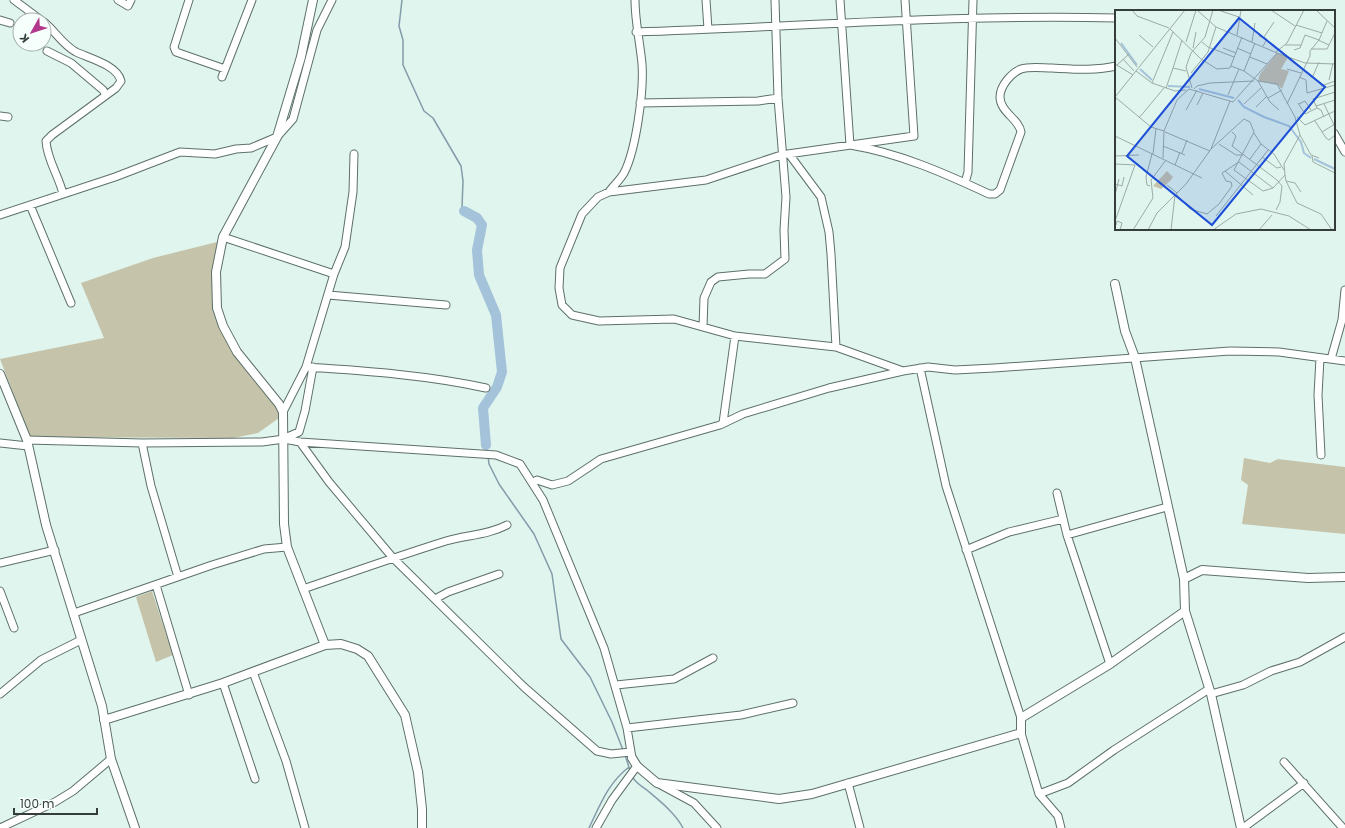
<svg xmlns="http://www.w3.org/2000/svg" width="1345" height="828" viewBox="0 0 1345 828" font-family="Poppins,sans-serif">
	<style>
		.green { fill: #c6c3ab }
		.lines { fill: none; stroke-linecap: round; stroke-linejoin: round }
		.stream { stroke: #839baa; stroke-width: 1.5 }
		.river { stroke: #a4c3da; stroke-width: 10 }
		.minor-casing { stroke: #5d7069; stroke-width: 9 }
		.tertiary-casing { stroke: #5d7069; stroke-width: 10 }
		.minor { stroke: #fff; stroke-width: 7 }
		.tertiary { stroke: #fff; stroke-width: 8 }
		.inset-river { fill: none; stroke: #a4c3da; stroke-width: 2 }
		.inset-road { fill: none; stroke: #9caba5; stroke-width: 1 }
		.view { fill: #1d4ed8; fill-opacity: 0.15; stroke: #1d4ed8; stroke-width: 2 }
		.inset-edge { fill: none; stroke: #353d3a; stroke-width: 2 }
	</style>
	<rect width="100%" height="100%" fill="#e0f5ed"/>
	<path class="green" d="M217,242L212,277L216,318L281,411L279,418L258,433L233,438L30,437L0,359L104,338L81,283L153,258Z
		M1244,458L1270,463L1278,459L1345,467V534L1242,524L1248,485L1241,480Z
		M152,591L173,655L156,662L136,597Z"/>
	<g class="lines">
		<path class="stream" d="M402,0L399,26L403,40V65L424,111L433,118L461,166L463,181L462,207L464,211
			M486,445L487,453
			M488,456L489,464L499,484L534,534L552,574L561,639L590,677L612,722L623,750
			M625,755L630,770
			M632,776C635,783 642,786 648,791C660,801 676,814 683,828
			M589,828C600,805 608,783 629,767"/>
		<path class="river" d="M464,211L477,218L482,225L477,250L479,275L496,315L502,372L497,387L483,408L486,445"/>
		<defs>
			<path id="minor" d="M14,0L41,20
				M118,0L128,6L131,0
				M189,0L174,47L176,52L225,69
				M706,0L708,29
				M840,0L850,145C899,153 944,173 989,194H995L1000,190L1021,132C1019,119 1000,112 1000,97C1000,86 1011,73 1021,69C1030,66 1043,68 1052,68C1073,69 1095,71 1116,66
				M905,0L914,136L781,155L706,180L609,192L598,197L582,214L560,268L559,288L562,305L572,315L599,321L674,319L735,336L836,347L903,371L928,367L955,370L994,368L1230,351L1279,352L1345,361
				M0,20L10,23
				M44,22C55,31 63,45 76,52C89,58 117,65 121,81L116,88L52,135L46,141C47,160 59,176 63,194
				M636,32C796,27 956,14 1116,18
				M47,51L71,63L103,90L106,95
				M222,77L252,0
				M640,103L758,101L778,98
				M0,116L8,117
				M1334,133L1345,152
				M789,154L821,197L829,232L831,254L836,347
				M965,183L968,172L973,0
				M609,192C613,186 620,180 624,173C636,150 644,91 642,64C640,42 635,22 635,0
				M30,205L71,303
				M0,215L115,177L180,152L215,154L236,149L251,148L277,137L293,119L317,30L332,0
				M223,237L334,274
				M328,295L446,305
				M703,327L704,298L711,282L718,277L749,274H765L785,259L784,230L786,197L778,98L775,0
				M1320,358L1318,395L1321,455
				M1331,359L1342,320L1345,290
				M306,367C366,371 427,375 486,388
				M920,368L946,486L1021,718
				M283,412L306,367L334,274L345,247L353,192L354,154
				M723,423L735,336
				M285,438L299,432L305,411L313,367
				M27,440L142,443L262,442L284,439L300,442L496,455L520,464L543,500L604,648L627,728L632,758
				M300,442L329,482L393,558L524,687L597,751L611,754L631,752
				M0,443L28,446
				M142,443L151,486L178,577
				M532,483L537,480L552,485L568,481L601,459L720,425L743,414L829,388L903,371
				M1057,493L1067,535L1110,664
				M1067,535L1167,507
				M966,550L1009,532L1063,519
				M0,563L55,550
				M156,585L189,695
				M303,589C350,573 398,556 446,541C467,535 488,535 507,525
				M0,591L14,628
				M435,599L448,592L499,574
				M74,613L212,565L264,549L287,547
				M253,672L286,761L305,828
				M223,683L255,779
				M616,685L674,679L713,658
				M0,694L41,660L81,640
				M1211,694L1243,685L1271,671L1300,662L1345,637
				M627,728L741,715L793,703
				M1021,733L1039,794L1058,816L1061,828
				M1284,762L1343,828
				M848,783L860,828
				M659,784L694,803L717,828
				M1039,794L1068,783L1114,750L1209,689
				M0,828L55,802L73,791L111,759
				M596,828L612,800L637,766
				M1243,828L1304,783"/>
			<path id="tertiary" d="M313,0L301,57L277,137L223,237L216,272L217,308L223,326L237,352L279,404L283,412L284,524L287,547L325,645
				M1115,284L1125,331L1135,358L1184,579L1185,611L1211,694L1241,828
				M0,374L27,440L46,525L102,706L111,759L135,828
				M1184,579L1202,570L1308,578L1345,577
				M104,720L223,683L325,645L341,644L357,649L368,656L405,715L418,772L422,809V828
				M632,758L637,766L657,783L779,799L812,794L1021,733V718L1110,664L1185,611"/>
		</defs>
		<use href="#minor" class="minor-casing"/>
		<use href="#tertiary" class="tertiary-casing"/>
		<use href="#minor" class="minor"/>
		<use href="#tertiary" class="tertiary"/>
	</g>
	<g transform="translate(1115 10)">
		<rect width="220" height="220" fill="#e0f5ed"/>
		<path d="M162,43L173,47L166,59L174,61L167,79L163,75L143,71L145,64ZM52,161L58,167L56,170L46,179L38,176Z" fill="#c6c3ab"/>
		<path class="inset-river" d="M6,33L22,55M25,59L37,70M53,76L75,77M84,79L119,88M123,90L129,97L149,107M149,107L174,116L186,132L189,143L196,148M199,149L220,159"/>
		<path class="inset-road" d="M17,0L22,6L54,18M82,0L101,17L162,43L190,53L220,54M103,0L124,7M156,0L180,16M201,0L220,18M181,15L207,23M55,19L86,49L102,59L115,58L127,27M24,25L38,37M122,25L126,0M144,26L152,29L148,36M149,27L159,12M0,28L22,57M67,30L58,58L71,61M203,30L214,35M71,32L81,0M87,32L93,37L119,47M137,32L140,13M170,35H186M78,38L81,22M108,38L121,43M122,38L136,44M196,39H212L220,23M179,40L185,38L190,25L204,30M161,42L172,33L189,0M135,47L152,54M8,49L19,61M0,54L18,65M2,55L14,44M172,59L186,63M21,61L37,73L60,81L71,80M129,61L140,33M76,63L93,42L101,17M184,67L191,70L192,83L220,75M197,68L204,52M214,70L218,53M143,71L155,92L164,100M37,73L58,22M206,76L220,71M51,78L58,58M77,78L71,57L76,43L90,27L98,0M79,79L82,76L95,73L139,71M220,82L198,89L201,96L220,90M113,85L124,59M0,87L36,117L49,121M0,87L70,0M153,88L167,80M183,93L190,104L202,98L201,96M129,94L146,78M172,94L195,46V41L204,30L212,11M184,94L190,91L196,100M209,94L220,117M82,95L88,83M141,97L152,86M202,98L206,100L209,107M71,100L82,80M182,107L190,115L220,101M24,108L49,78M200,111L211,128L214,130L220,125M50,122L95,141M117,122L121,126L117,136L162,170L167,176L165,192L161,200M207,122L220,114M139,123L146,134L159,144L169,160M185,125L196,145L204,148M0,126L87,168M104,134L121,145H128M48,136L70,145M96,139L115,91M67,143L72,130M38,144L41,118M0,146L24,145M197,146L198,152L220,163M147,147L162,158L166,157M48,148L49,121L62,90L74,79L118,92L162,43M135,149L146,134M0,154L20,155L0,211M60,155L65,142M110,161L138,185M170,165L171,171L180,173L186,182M171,171L182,193L206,204L217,220M0,174L7,176L9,167M52,175L62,183M35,176L32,175L31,167L37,144M61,184L75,199L92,204L104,194L117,176L116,172L111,171L107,163L124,152L158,178M0,185L4,169M101,206L153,140M1,215L2,211L7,213L5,220M18,220L38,188L36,170L51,150M33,220L42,203L71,174L96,139L129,109L135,112L139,122L119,160L148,181L158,178L170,165L169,154L185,125L180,107L162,74L143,71L129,61L116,56M56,220L60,185M98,220L121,204L146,199L174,206L196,220M144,220L157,205"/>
		<path class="view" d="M124,8L210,77L97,215L12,146Z"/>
		<rect width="220" height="220" class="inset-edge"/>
	</g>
	<g transform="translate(32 32) rotate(231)"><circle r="19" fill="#f7fffc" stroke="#a9b1ae"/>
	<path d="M0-3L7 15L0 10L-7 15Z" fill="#b2388c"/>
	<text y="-6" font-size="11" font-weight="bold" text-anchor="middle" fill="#353d3a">K</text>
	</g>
	<path d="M14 808v6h83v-6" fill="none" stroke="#353d3a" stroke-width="2"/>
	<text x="20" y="808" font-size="12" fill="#353d3a" stroke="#f7fffc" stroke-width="3" paint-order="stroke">100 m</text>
</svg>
